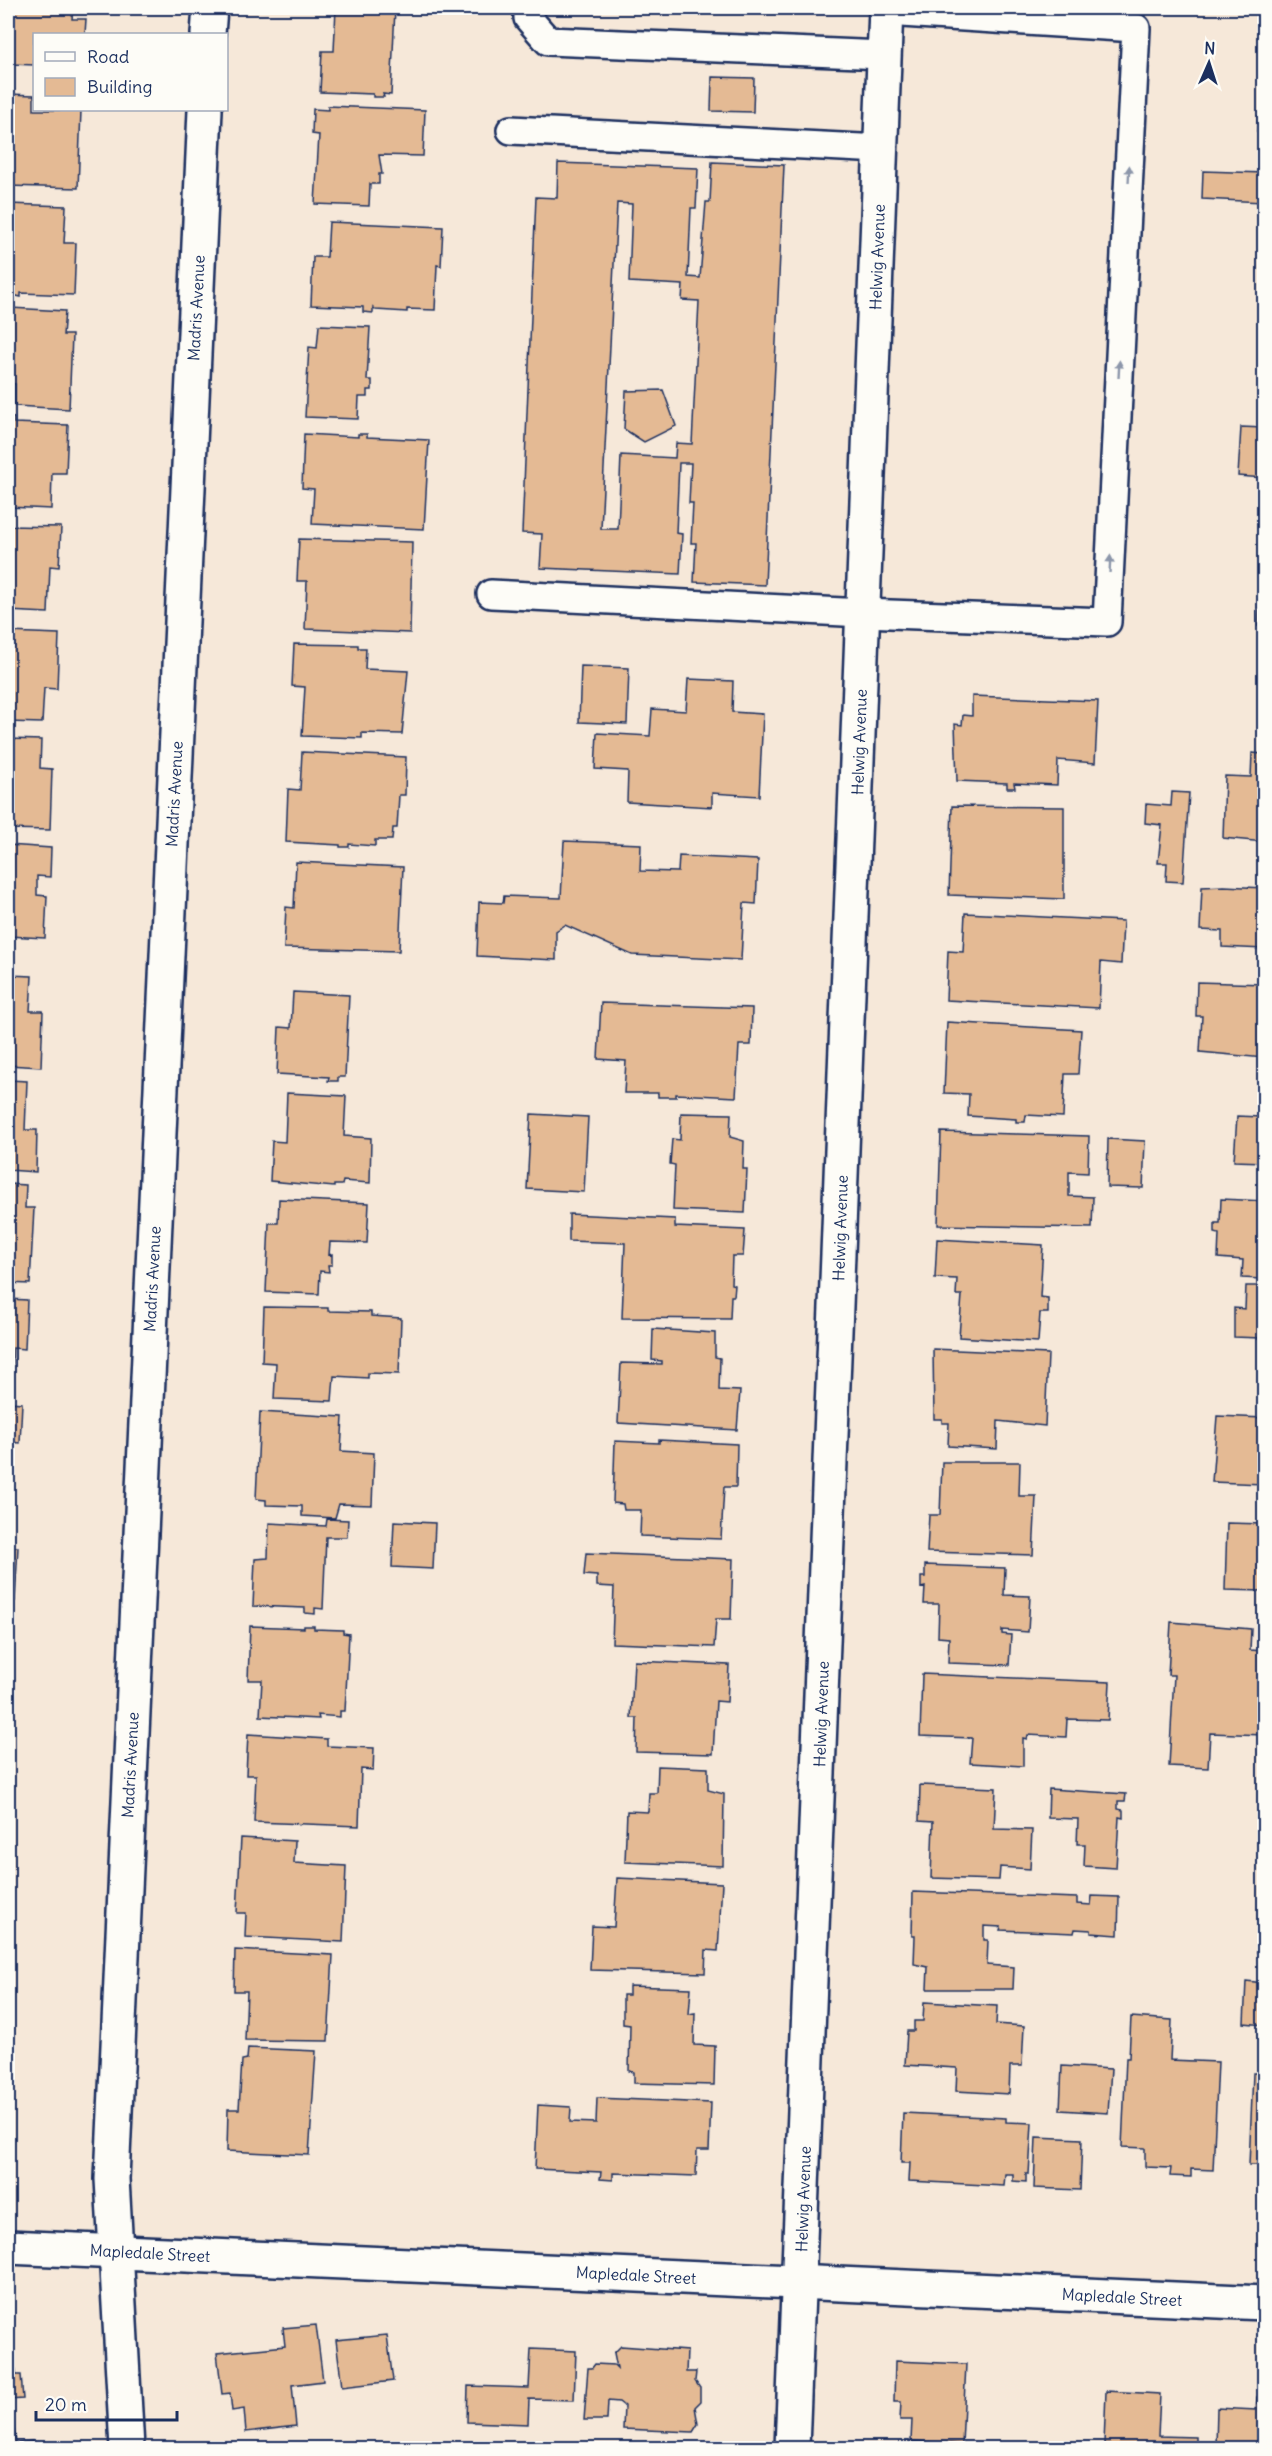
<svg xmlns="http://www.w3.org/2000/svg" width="1272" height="2456" viewBox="0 0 1272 2456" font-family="Delius,sans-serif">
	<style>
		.building { fill: #e4ba94; stroke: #1b2f5e; stroke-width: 1.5; fill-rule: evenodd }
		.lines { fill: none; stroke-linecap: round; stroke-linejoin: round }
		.service-casing { stroke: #1b2f5e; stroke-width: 32 }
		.minor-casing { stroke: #1b2f5e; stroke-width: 38 }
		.tertiary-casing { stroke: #1b2f5e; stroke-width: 38 }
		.service { stroke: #fdfcf7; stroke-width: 27 }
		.minor { stroke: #fdfcf7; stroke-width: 33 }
		.tertiary { stroke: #fdfcf7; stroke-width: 33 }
		.oneway { fill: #8c96aa }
		.labels { text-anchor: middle; stroke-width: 6; stroke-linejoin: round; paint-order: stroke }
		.street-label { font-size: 16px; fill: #1b2f5e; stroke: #fdfcf7 }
	</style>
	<rect width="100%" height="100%" fill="#f6e8d9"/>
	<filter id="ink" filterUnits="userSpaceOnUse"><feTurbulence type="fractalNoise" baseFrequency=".0167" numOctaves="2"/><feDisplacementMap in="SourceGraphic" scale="12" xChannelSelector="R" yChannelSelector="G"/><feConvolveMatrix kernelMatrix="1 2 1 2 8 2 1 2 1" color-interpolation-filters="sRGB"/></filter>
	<g filter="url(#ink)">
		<path class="building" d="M8,8H73L72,19H86L85,34H34V65L11,64V50H8Z
			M336,8H395L391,95L383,94L384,97H373V94L320,92L322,51H334Z
			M712,77L754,78L753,112L711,111Z
			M8,94L34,95V110H81L78,188L8,186Z
			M328,106L425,110L423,156L379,155L382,174H379V184H370L369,206L315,204L319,135L312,134L313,109L328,110Z
			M1262,108H1264V170H1262L1263,161L1259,160L1261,132H1257L1258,116H1261Z
			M712,162L784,165L765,585L694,582L696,543H691L693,503H689L691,463H679L676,533L682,534L680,574L540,568L542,534L522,533L536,197L557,198L558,163L698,168L696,208H691L688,277L700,278L706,202H710ZM617,203L632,204L629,282L683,285L682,300L699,301L692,444L676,443L675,458L621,455L618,529H601Z
			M1203,171L1264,173L1263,202L1202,199Z
			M8,204L66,206L64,243H76L74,295L21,293V297L8,294Z
			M329,222L443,227L441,266L437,265L435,310L407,309V312L376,310L373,307V313L363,312V307L311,305L313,257H327Z
			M10,308L65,311L63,335H72L69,409L15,406V384L8,383Z
			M319,325L370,327L367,380H372V390H367V397H359L358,419L305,417L309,347L317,348Z
			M663,390L676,426L644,442L624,429L626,391Z
			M8,417L14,418V423L68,425L66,473H52L51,509L8,507Z
			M1241,427L1264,428V478L1238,476Z
			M304,434L358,437V434H367V437L429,440L424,529L312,524L314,489L302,488Z
			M8,526L61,527L59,567L50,566L48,613L8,611Z
			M299,539L412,542L410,633L305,629L307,581H297Z
			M1261,563H1264V627L1258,626Z
			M8,632L59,634L57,689L44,688L42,723L8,722Z
			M294,644L358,645V648H366L365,669L408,671L402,734L362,733V738L302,736L305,687L292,686Z
			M581,666L629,668L627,724L579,722Z
			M688,679L733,681L732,712L763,714L759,796L712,793V807L627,802L628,771L595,769L597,733L650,736L652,709L686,711Z
			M972,696L1098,701L1095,763L1058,760L1057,785L1014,783L1015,788H1007V783L957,781L955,724L962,725L963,715L972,716Z
			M8,739L41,740L40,768L52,769L50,830L8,829Z
			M302,752L406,757L405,795H399L397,828H393L392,840H375V846L349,844V847H340V845L286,842L288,789L300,790Z
			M1252,753L1264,754V842L1223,838L1225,776L1251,777Z
			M1172,792L1189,793L1183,882L1166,881L1167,863H1158L1162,825L1145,823L1146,804L1171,806Z
			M952,806L1064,807V899L949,895Z
			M564,841L641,844L640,871L678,872L679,856L758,860L756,904L744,903L741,960L632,955L565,925L556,931V960L477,956L479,902L503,903L504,896L561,898Z
			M8,845L51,848L50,877L37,876V895L47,896L45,938L8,936Z
			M296,862L403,867L399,951L284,948L286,907L294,908Z
			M1224,886L1264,888V949L1222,947V931L1200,930L1202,887Z
			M965,913L1123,921L1121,964L1101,962L1099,1008L946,1000L948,951L963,952Z
			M8,975L32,976L30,1011H43L41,1067L8,1065Z
			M1197,982L1264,984V1058L1200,1052L1202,1016H1196Z
			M293,992L349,995L345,1077H338V1081H328L329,1077L277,1074L279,1027L291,1028Z
			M601,1003L752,1008L751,1045H739L736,1097L676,1094V1097H658V1093H624L626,1061L598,1059Z
			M947,1022L1081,1030L1078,1074H1065L1063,1117L1026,1115L1025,1122H1016V1119L968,1116L969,1094L944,1093Z
			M8,1080L27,1081L25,1130H37L36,1172L8,1170Z
			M287,1093L346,1096L344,1136L371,1138L370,1183L343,1181L342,1185H334V1187L270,1181L272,1141L285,1142Z
			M1261,1096H1264V1162L1234,1161L1237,1116L1261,1117Z
			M681,1113L731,1114L730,1137L744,1141L743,1169H747L745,1213L673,1210L675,1165L670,1164L672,1139L680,1140Z
			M531,1114L588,1117L584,1192L527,1189Z
			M941,1132L1089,1136L1088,1173L1069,1172V1196L1093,1197L1092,1228L938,1225Z
			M1108,1139L1145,1141L1143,1188L1107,1187Z
			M8,1184L26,1185L25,1208H34L30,1284L8,1283Z
			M279,1199L369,1203L367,1243L330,1242L329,1255L332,1254V1265H328L329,1272L320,1271L319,1294L266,1292L269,1223H278Z
			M1221,1199L1264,1201V1270L1262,1279L1242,1278L1243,1260L1218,1258L1219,1234L1215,1233V1223H1220Z
			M569,1214L675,1219V1227L745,1230L743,1256H732L731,1284L735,1285L734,1296H731L730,1319L622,1318L625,1243L569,1241Z
			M937,1239L1043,1245L1040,1297L1048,1298V1313H1040L1038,1342L959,1337L962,1295H956L957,1279L935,1278Z
			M1246,1286H1264V1378H1260L1261,1338L1234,1337V1308L1245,1309Z
			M8,1299L27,1300L25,1349L13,1348L12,1382H8Z
			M264,1307L328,1308V1311L371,1312V1316L401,1318L399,1374L368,1373V1378L334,1376L332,1401L274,1399L276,1363L262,1362Z
			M653,1329L715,1333V1357L720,1358L719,1390L740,1391L737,1430L618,1423L621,1363L662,1364V1361L652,1360Z
			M933,1349L1048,1354L1045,1426L998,1421L997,1449L948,1446L949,1423H942V1419H934Z
			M9,1402L22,1403L20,1443L11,1442L9,1489Z
			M260,1412L343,1417L341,1451L374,1453L372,1505L339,1504L335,1518L302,1516V1506L266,1505V1500L256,1499Z
			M1217,1416L1264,1418V1484L1212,1482Z
			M659,1440L737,1444L736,1487H724L721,1539L640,1536L641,1510H624L623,1504L613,1503L615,1441L659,1443Z
			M942,1462H1020L1019,1496H1036L1033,1555L927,1552L929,1515H940Z
			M327,1519L348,1520L347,1537H326L323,1609L315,1608V1614L305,1613V1608L253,1606L255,1559L268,1558L269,1523L326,1526Z
			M394,1521L435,1523L433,1569L392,1567Z
			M1227,1523L1264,1524V1591L1225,1590Z
			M8,1547H18L15,1601L8,1600Z
			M586,1553L733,1559L731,1619H716L714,1647L612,1643L614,1587L597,1586V1576L584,1575Z
			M925,1565L1005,1568L1004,1595L1030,1596L1028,1632L1002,1630V1634L1011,1635L1009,1665L948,1663L949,1638L938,1637L939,1604H924L925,1587L921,1588V1577H925Z
			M8,1615H14L13,1657L8,1656Z
			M1171,1622L1251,1629L1250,1650L1264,1651V1735L1210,1733L1208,1768L1169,1766L1174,1675H1168Z
			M250,1626L304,1628V1626H314V1629L343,1630V1633L349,1634L345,1711H340V1717L318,1715L319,1719L260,1716L262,1680H248Z
			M634,1661L729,1665L727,1702L716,1701L713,1754L636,1752L637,1718H631Z
			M922,1674L1110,1682L1108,1720L1067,1719L1066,1737L1028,1735L1027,1739L1023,1738V1766L970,1763L972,1738L920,1736Z
			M8,1722L10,1723L8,1764Z
			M248,1734L327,1739V1746L374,1748L373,1770L361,1769L359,1826L254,1822L256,1775H246Z
			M658,1766L708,1768V1790L724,1794L723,1866L625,1862L627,1811L648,1812L649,1793H657Z
			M920,1785L996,1788L994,1829L1032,1830L1030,1869L1000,1867L999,1880L931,1878L933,1822L919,1821Z
			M1049,1789L1126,1794L1125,1801H1118V1809L1123,1810V1818L1119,1817L1116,1868L1084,1866L1085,1844H1077L1078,1819L1048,1818Z
			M241,1838L295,1841L294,1863L346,1866L343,1942L245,1937L246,1913H237Z
			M617,1878L722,1883L718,1951L706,1950L705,1973L590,1970L592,1926L614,1927Z
			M913,1892L1077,1898V1904L1091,1905L1092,1896L1119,1897L1118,1935L1091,1933V1930L1075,1929L1074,1933L1000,1930L1001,1927L984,1926V1940H988L987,1965L1014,1967L1013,1989H927L928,1967L914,1964L915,1936H912Z
			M1264,1929V1955L1257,1952Z
			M235,1950L333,1955L328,2041L245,2040L247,1991H234Z
			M1246,1981L1264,1983V2025L1244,2023Z
			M629,1986L691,1988L689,2014L695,2013L694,2045L715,2046L714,2085L634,2083V2072L629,2071L630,2025L623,2024V1995H629Z
			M924,2002L997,2006L996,2024L1024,2026L1022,2066H1010L1009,2094L956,2091L957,2068L905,2065L907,2031H914V2021H923Z
			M1131,2017L1172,2020L1170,2060L1218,2062L1213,2170L1191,2169V2177L1170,2176L1171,2168L1145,2167V2148L1122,2147L1126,2058H1129Z
			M248,2048L316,2051L309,2155L227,2151L228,2109H239L242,2060L247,2059Z
			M1062,2066L1111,2069L1108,2113L1060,2110Z
			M1253,2073H1264V2165H1249Z
			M597,2098L711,2103L709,2150H697L696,2176L613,2173V2180L600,2179L601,2172L535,2169L538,2105L571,2107L570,2122L596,2123Z
			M903,2113L1006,2118V2122L1032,2123L1029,2174H1026V2182L1013,2181V2174H1005L1004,2186L909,2181L910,2163H901Z
			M1036,2137L1082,2139L1080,2190L1034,2188Z
			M8,2322H11L16,2375H21L23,2399L8,2400Z
			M316,2325L323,2381L292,2385L296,2426L246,2432L244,2409L232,2411L230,2393L222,2394L217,2353L285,2346L283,2328Z
			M387,2335L393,2381L342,2387L336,2340Z
			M621,2346L687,2351L686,2372H696L695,2381L700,2388V2402L695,2407L698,2424L693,2432L623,2429L624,2406L619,2402L608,2401L607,2420H584L588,2368H592L595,2364L614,2365L617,2368L614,2353Z
			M531,2349L576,2351L574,2400L529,2399L528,2424L467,2422L468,2386L529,2388Z
			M895,2361L966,2364L962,2444L911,2441L912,2420H900L901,2402H894Z
			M1106,2391L1160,2394L1158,2436L1196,2437V2448H1108L1109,2444H1104Z
			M1257,2397L1264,2398V2448H1216L1217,2408L1256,2410Z
			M13,2420L16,2443L32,2441V2448H8V2421Z"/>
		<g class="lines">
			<defs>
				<path id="service" d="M528,8V18L548,41L884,55
					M511,130L881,149
					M491,594L863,613L1107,622L1136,28L886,12"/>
				<path id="minor" d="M208,34L210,8
					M127,2448L112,2179L205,110
					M792,2448L886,8"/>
				<path id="tertiary" d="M8,2247L1264,2303"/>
			</defs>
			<use href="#service" class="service-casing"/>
			<use href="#minor" class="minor-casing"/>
			<use href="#tertiary" class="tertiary-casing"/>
			<use href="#service" class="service"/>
			<use href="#minor" class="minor"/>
			<use href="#tertiary" class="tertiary"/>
		</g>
		<defs><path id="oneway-solid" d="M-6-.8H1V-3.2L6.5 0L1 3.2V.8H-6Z" transform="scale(1.5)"/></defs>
		<g class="oneway">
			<use href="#oneway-solid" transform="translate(1129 174) rotate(-87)"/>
			<use href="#oneway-solid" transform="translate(1119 369) rotate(-87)"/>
			<use href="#oneway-solid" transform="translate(1110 564) rotate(-87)"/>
		</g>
	</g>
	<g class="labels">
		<g class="street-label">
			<text transform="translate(877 257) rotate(-88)" y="6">Helwig Avenue</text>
			<text transform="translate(196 308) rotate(-87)" y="6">Madris Avenue</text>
			<text transform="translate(859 742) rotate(-88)" y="6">Helwig Avenue</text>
			<text transform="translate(174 794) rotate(-87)" y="6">Madris Avenue</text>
			<text transform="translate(840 1228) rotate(-88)" y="6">Helwig Avenue</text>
			<text transform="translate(152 1279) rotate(-87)" y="6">Madris Avenue</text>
			<text transform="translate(821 1714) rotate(-88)" y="6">Helwig Avenue</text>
			<text transform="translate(130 1765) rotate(-87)" y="6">Madris Avenue</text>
			<text transform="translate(803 2199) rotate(-88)" y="6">Helwig Avenue</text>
			<text transform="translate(150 2253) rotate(3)" y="6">Mapledale Street</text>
			<text transform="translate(636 2275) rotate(3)" y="6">Mapledale Street</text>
			<text transform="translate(1122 2297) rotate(3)" y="6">Mapledale Street</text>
		</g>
	</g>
	<rect width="1272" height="2456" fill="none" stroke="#fdfcf7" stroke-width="30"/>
	<rect x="15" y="15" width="1242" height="2426" fill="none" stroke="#1b2f5e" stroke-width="2" filter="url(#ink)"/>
	<rect x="33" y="33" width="195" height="78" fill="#fdfcf7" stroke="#a3aaba" stroke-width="1.5"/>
	<rect x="45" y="52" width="30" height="9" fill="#fdfcf7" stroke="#a3aaba" stroke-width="1.5"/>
	<text x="87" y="63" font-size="18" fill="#1b2f5e">Road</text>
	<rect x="45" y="78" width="30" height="18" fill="#e4ba94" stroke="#a3aaba" stroke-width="1.5"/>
	<text x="87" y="93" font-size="18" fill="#1b2f5e">Building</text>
	<g transform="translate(1209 63) rotate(3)" stroke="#fdfcf7" stroke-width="4.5" paint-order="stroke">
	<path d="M0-4.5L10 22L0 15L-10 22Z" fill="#1b2f5e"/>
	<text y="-9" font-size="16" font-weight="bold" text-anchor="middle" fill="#1b2f5e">N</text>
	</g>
	<path d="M36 2411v9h141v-9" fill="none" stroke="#1b2f5e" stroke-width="3"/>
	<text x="45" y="2411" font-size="18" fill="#1b2f5e" stroke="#fdfcf7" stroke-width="4.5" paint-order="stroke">20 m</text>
</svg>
